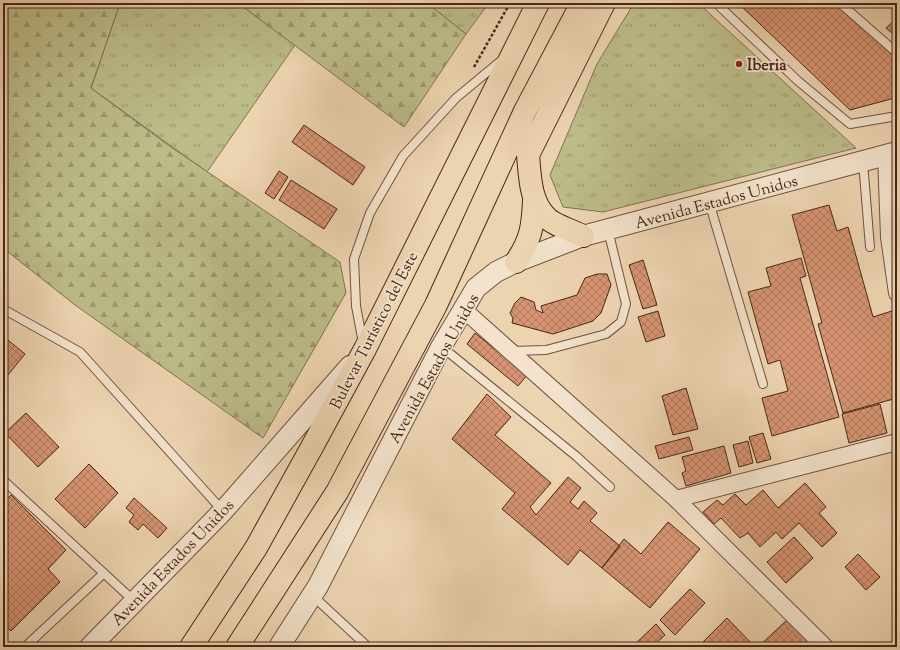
<svg xmlns="http://www.w3.org/2000/svg" width="900" height="650" viewBox="0 0 900 650" font-family="'Sorts Mill Goudy',serif">
	<style>
		.grass { fill: url(#grass-tufts); stroke: #827251 }
		.forest { fill: url(#forest-firs); stroke: #827251 }
		.building { fill: url(#building-cross-hatch); stroke: #482719 }
		.lines { fill: none; stroke-linecap: round; stroke-linejoin: round }
		.service-casing { stroke: #71523f; stroke-width: 10 }
		.minor-casing { stroke: #71523f; stroke-width: 18 }
		.tertiary-casing { stroke: #71523f; stroke-width: 22 }
		.trunk-casing { stroke: #482719; stroke-width: 24 }
		.path { stroke: #482719; stroke-width: 2.5; stroke-dasharray: 3 2; stroke-linecap: butt }
		.service { stroke: #f3e3cc; stroke-width: 8 }
		.minor { stroke: #f3e3cc; stroke-width: 16 }
		.tertiary { stroke: #f3e3cc; stroke-width: 20 }
		.trunk { stroke: #edd4b1; stroke-width: 22 }
		.poi-dot { fill: #8f2418; stroke: #f3e3cc; stroke-width: 1.5 }
		.labels { text-anchor: middle; stroke-width: 3.5; stroke-linejoin: round; paint-order: stroke }
		.poi-label { font-size: 16px; font-weight: bold; fill: #482719; stroke: #f3e3cc; text-anchor: start }
		.street-label { font-size: 16px; fill: #482719; stroke: #f3e3cc }
	</style>
	<defs>
		<pattern id="grass-tufts" width="24" height="20" patternUnits="userSpaceOnUse"><rect width="24" height="20" fill="#bcbc89"/><path d="M3 7l-1-3M5 7V3M7 7l1-3M15 17l-1-3M17 17v-4M19 17l1-3" fill="none" stroke="#9b996f"/></pattern>
		<pattern id="forest-firs" width="22" height="20" patternUnits="userSpaceOnUse"><rect width="22" height="20" fill="#bcbc89"/><path d="M5 1l3.5 6h-7zM16 11l3.5 6h-7z" fill="#9b996f"/></pattern>
		<pattern id="building-cross-hatch" width="8" height="8" patternUnits="userSpaceOnUse"><rect width="8" height="8" fill="#d79472"/><path d="M0 0l8 8M0 8l8-8" fill="none" stroke="#b0795d"/></pattern>
	</defs>
	<rect width="100%" height="100%" fill="#edd4b1"/>
	<filter id="stains"><feTurbulence type="fractalNoise" baseFrequency=".005" numOctaves="4"/><feColorMatrix values="0 0 0 0 .2 0 0 0 0 .09 0 0 0 0 .02 0 0 0 .5 -.17"/></filter>
	<radialGradient id="worn" r=".72"><stop offset=".6" stop-color="#630" stop-opacity="0"/><stop offset="1" stop-color="#630" stop-opacity=".3"/></radialGradient>
	<path class="grass" d="M120,3H238L295,45L207,172L91,88Z
		M427,3H489L466,34Z
		M634,3H698L856,148L603,212L563,207L550,175L597,64Z"/>
	<path class="forest" d="M3,3H120L91,88L168,145L340,262L346,293L263,438L75,305L3,248Z
		M238,3H427L466,34L404,127Z"/>
	<path class="building" d="M738,3H834L897,57V93L891,99L850,110Z
		M888,3H897V16Z
		M897,18V37L886,28Z
		M304,125L365,167L353,185L292,142Z
		M279,171L288,177L274,199L265,193Z
		M291,180L337,209L324,229L279,200Z
		M829,205L837,231L848,227L873,317L892,311L897,330V398L843,413L818,324L822,323L792,215Z
		M801,258L806,276L800,278L839,417L772,436L762,398L788,391L780,360L768,364L748,292L771,286L766,268Z
		M643,260L657,305L643,309L629,265Z
		M597,274H607L611,285L601,313L593,321L553,334L512,323L513,318L510,313L515,303L521,297L534,302L536,310L543,313L541,306L577,295L585,278Z
		M658,311L665,336L646,342L638,317Z
		M475,333L527,375L518,386L467,344Z
		M3,336L25,354L3,381Z
		M686,388L698,429L673,435L662,396Z
		M487,394L511,417L495,435L551,483L530,507L536,515L568,477L581,488L570,502L578,509L584,501L597,513L590,521L620,546L602,568L580,550L568,565L502,509L515,493L452,439Z
		M880,404L887,433L849,443L842,414Z
		M26,413L59,447L38,467L5,433Z
		M763,433L771,459L757,463L749,437Z
		M689,437L693,450L659,459L655,446Z
		M748,441L753,463L739,467L733,445Z
		M724,446L731,473L686,486L682,473L686,471L682,457Z
		M89,464L118,493L85,528L55,499Z
		M805,483L826,507L819,513L837,533L822,547L799,523L782,539L776,532L760,547L748,533L740,538L721,518L714,524L703,512L717,500L723,505L735,494L746,505L763,490L778,508Z
		M11,495L66,550L48,569L60,582L11,631L3,623V503Z
		M134,498L167,528L158,538L143,524L138,530L129,522L134,515L126,508Z
		M668,522L700,549L650,608L602,568L624,539L641,554Z
		M794,537L813,558L786,583L767,562Z
		M858,554L880,577L866,590L845,567Z
		M690,589L705,603L675,635L660,620Z
		M727,618L753,645L751,647H698Z
		M788,619L814,647H758Z
		M656,624L665,635L652,647H632Z"/>
	<g class="lines">
		<defs>
			<path id="service" d="M716,3L798,81L850,124L897,116
				M840,3L897,53
				M863,162L870,247
				M709,202L763,384
				M3,309L80,352L222,510
				M363,343L356,306L354,259L370,213L403,156L456,98L503,59
				M442,347L576,456L610,487
				M512,351L546,350L606,334L621,322L626,304L608,230
				M3,480L134,601
				M313,596L368,647
				M25,647L104,573"/>
			<path id="minor" d="M886,155L889,237L897,293
				M463,309L676,499L825,647
				M676,499L897,442"/>
			<path id="tertiary" d="M90,647L223,511L350,366
				M279,647L318,586L441,347L476,288L496,272L516,262L583,236L897,152"/>
			<path id="trunk" d="M583,236C573,231 554,225 547,218C530,202 530,177 528,155L604,3
				M516,262C531,240 533,226 534,200
				M191,647L256,548L312,447L365,349L538,3
				M237,647L337,492L436,305L525,111L582,3"/>
		</defs>
		<use href="#service" class="service-casing"/>
		<use href="#minor" class="minor-casing"/>
		<use href="#tertiary" class="tertiary-casing"/>
		<use href="#trunk" class="trunk-casing"/>
		<path class="path" d="M474,67L510,3"/>
		<use href="#service" class="service"/>
		<use href="#minor" class="minor"/>
		<use href="#tertiary" class="tertiary"/>
		<use href="#trunk" class="trunk"/>
	</g>
	<circle class="poi-dot" cx="739" cy="64" r="4"/>
	<g class="labels">
		<g class="poi-label">
			<text x="747" y="70">Iberia</text>
		</g>
		<g class="street-label">
			<text transform="translate(716 201) rotate(-15)" y="6">Avenida Estados Unidos</text>
			<text transform="translate(373 330) rotate(-63)" y="6">Bulevar Turístico del Este</text>
			<text transform="translate(433 368) rotate(-61)" y="6">Avenida Estados Unidos</text>
			<text transform="translate(172 562) rotate(-46)" y="6">Avenida Estados Unidos</text>
		</g>
	</g>
	<rect width="900" height="650" fill="none" stroke="#edd4b1" stroke-width="16"/>
	<rect x="4" y="4" width="892" height="642" fill="none" stroke="#482719" stroke-width="2"/>
	<rect x="8" y="8" width="884" height="634" fill="none" stroke="#482719"/>
	<rect width="100%" height="100%" filter="url(#stains)"/>
	<rect width="100%" height="100%" fill="url(#worn)"/>
</svg>
